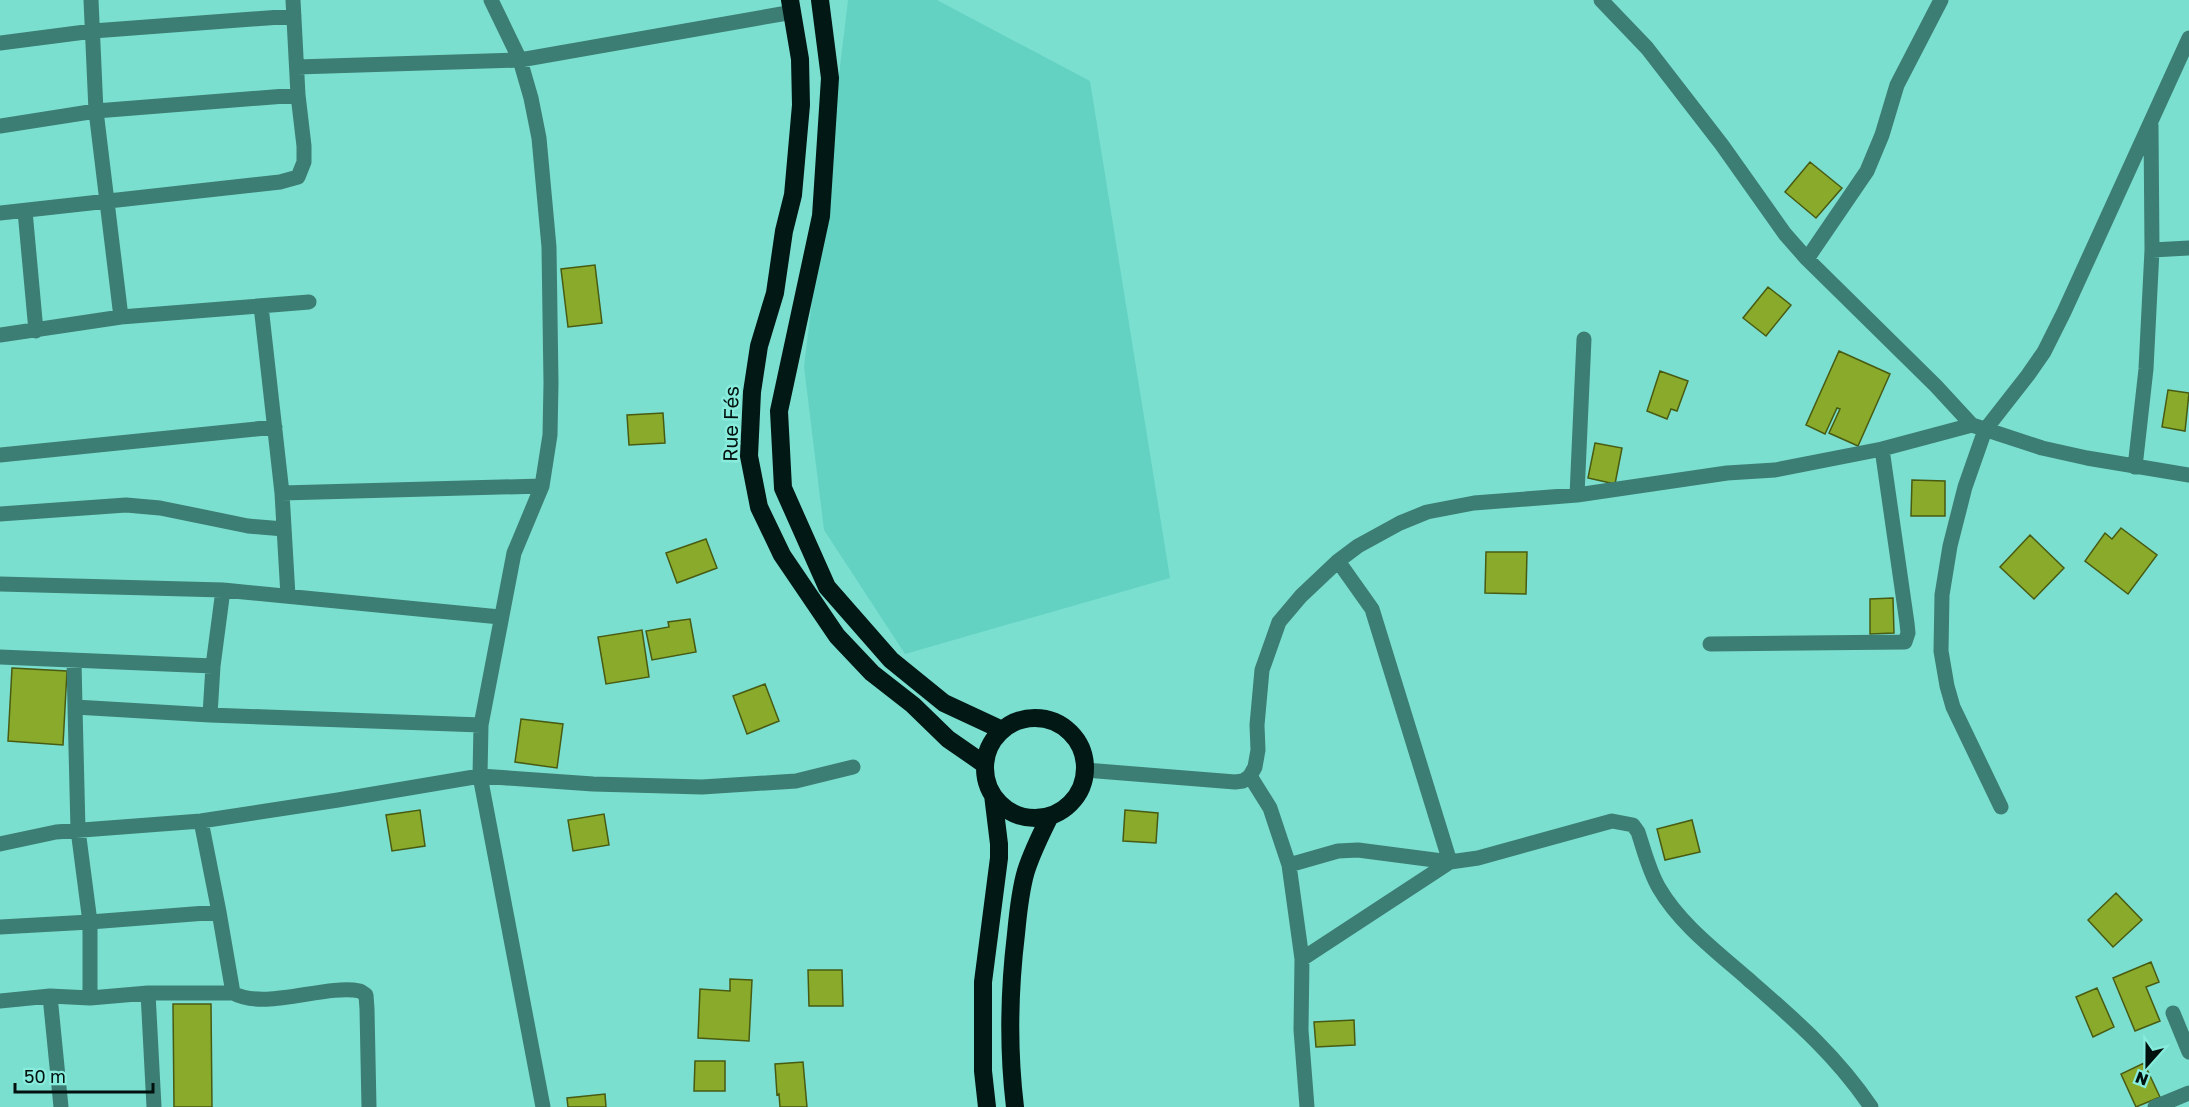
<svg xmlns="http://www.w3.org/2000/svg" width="2189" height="1107" viewBox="0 0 2189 1107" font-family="'Golos Text',sans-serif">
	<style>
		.built { fill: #64d2c2 }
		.building { fill: #89aa2a; stroke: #485b13; stroke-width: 1.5 }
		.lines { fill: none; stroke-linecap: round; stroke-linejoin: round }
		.minor { stroke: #3c7e74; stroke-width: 15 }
		.highway { stroke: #021815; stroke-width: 18 }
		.labels { text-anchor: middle; stroke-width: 5; stroke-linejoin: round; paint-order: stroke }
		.street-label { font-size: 20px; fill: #00110e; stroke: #88ecdd }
	</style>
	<rect width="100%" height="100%" fill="#7bdfd0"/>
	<path class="built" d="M848,0H937L1090,81L1170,578L905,654L824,530L804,367Z"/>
	<path class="building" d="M1810,162L1842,188L1816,218L1785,192Z
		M595,265L602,323L568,327L561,269Z
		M1768,287L1791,305L1766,336L1743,318Z
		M1839,351L1890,374L1858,446L1829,433L1840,409L1837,408L1825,434L1806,425Z
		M1660,371L1688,381L1677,411L1671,409L1667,419L1647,411Z
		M2168,390L2189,393L2185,431L2162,427Z
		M663,413L665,443L629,445L627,415Z
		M1595,443L1622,448L1615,484L1588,478Z
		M1912,480L1945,481V516H1911Z
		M2121,528L2157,555L2128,594L2085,561L2105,533L2112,539Z
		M2030,535L2064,568L2034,599L2000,567Z
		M706,539L717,568L677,583L666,553Z
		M1486,552H1527L1526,594L1485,593Z
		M1893,598L1894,633L1870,634V599Z
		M690,619L696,652L652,660L646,631L669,627L668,622Z
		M642,630L649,677L606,684L598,637Z
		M12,668L67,671L63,745L8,741Z
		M765,684L779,721L747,734L733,696Z
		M521,719L563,724L557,768L515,762Z
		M420,810L425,846L392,851L386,815Z
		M1125,810L1158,813L1156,843L1123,841Z
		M604,814L609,845L573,851L568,820Z
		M1692,820L1700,852L1665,860L1657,829Z
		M2116,893L2142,920L2113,947L2088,920Z
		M2151,962L2159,982L2146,987L2160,1021L2135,1031L2113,978Z
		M808,970H842L843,1006H809Z
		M730,979L752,980L749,1041L698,1038L700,989L730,991Z
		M2097,988L2114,1027L2093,1037L2076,997Z
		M173,1004H211L212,1107H174Z
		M1354,1020L1355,1045L1316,1047L1314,1022Z
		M695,1061H725V1091H694Z
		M803,1062L807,1107H780L779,1094L777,1095L775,1064Z
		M2144,1063L2160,1097L2136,1107L2121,1074Z
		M605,1094L606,1107H568L567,1098Z"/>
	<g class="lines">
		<path class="minor" d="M91,0L96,111L121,317
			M491,0L520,60L531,98L539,138L549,247L551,383L550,435L542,486L514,553L481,725L480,776L543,1107
			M1601,0L1647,48L1722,145L1785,234L1807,259L1936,386L1972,425L2042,448L2087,458L2189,475
			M0,43L93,31L294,16
			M297,67L520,60L793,12
			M0,126L96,111L298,95
			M25,211L36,331
			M0,213L280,182L298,177L304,162V146L298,95L293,0
			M2152,250L2189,248
			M1807,259L1867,171L1882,135L1897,85L1941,0
			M261,306L282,493
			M0,335L121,317L309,302
			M0,455L275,427
			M2135,467L2146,369L2152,250L2151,125
			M1577,495L1584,339
			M0,514L126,505L160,508L248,526L284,529
			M0,584L223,590L500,617
			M288,596L282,493L542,486
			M1710,644L1905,642L1908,633L1907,623L1882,449
			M0,657L213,666
			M74,661L75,707
			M210,715L213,666L223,590
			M1085,770L1235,782L1243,781L1250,776L1255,767L1258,750L1257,725L1262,670L1279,622L1301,596L1338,561L1358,546L1400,523L1427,512L1474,503L1577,495L1727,473L1775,470L1882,449L1972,425
			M1250,776L1270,808L1289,865L1302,959L1301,1030L1307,1107
			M2001,807L1953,707L1947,686L1941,651L1942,595L1950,546L1965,487L1985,430L2028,375L2044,352L2064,312L2189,38
			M201,821L219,912L233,993
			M0,844L56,832L201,821L338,800L480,776L593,784L702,787L796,781L853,767
			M1289,865L1338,851L1358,850L1450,862L1478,858L1612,821L1633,825L1638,832C1644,850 1649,871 1659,888C1680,924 1716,951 1748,979C1795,1020 1836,1055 1871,1107
			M0,927L90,922L219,912
			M1302,959L1450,862L1372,609L1338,561
			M148,993L154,1107
			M50,996L61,1107
			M90,998V922L78,830L75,707L210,715L481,725
			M0,1001L50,996L90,998L148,993H233C266,1011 324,984 360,991L366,995L367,1009L369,1107
			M2173,1013L2189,1052
			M2155,1107L2189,1093"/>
		<path class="highway" d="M790,0L800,59L801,105L793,195L784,231L775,293L759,346L752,392L749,456L759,507L782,555L837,636L872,673L913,705L948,739L984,764
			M820,0L830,78L821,216L779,411L783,488L827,587L891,660L944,703L1002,730
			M985 768a50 50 0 1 1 100 0a50 50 0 1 1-100 0Z
			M987,1107L983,1071V982L999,858V844L993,795
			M1015,1107C1008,1049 1009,992 1016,934C1018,913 1020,891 1026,871C1032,852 1041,834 1050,816"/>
	</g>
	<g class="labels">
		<g class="street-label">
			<text transform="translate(731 424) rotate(-89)" y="7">Rue Fés</text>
		</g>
	</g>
	<g transform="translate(2147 1065) rotate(201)" stroke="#88ecdd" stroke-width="4.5" paint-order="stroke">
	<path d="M0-4.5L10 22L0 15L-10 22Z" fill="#00110e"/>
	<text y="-9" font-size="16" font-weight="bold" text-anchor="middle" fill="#00110e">N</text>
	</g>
	<path d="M15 1083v9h138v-9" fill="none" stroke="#00110e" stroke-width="3"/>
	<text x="24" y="1083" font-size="18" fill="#00110e" stroke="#88ecdd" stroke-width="4.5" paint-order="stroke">50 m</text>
</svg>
